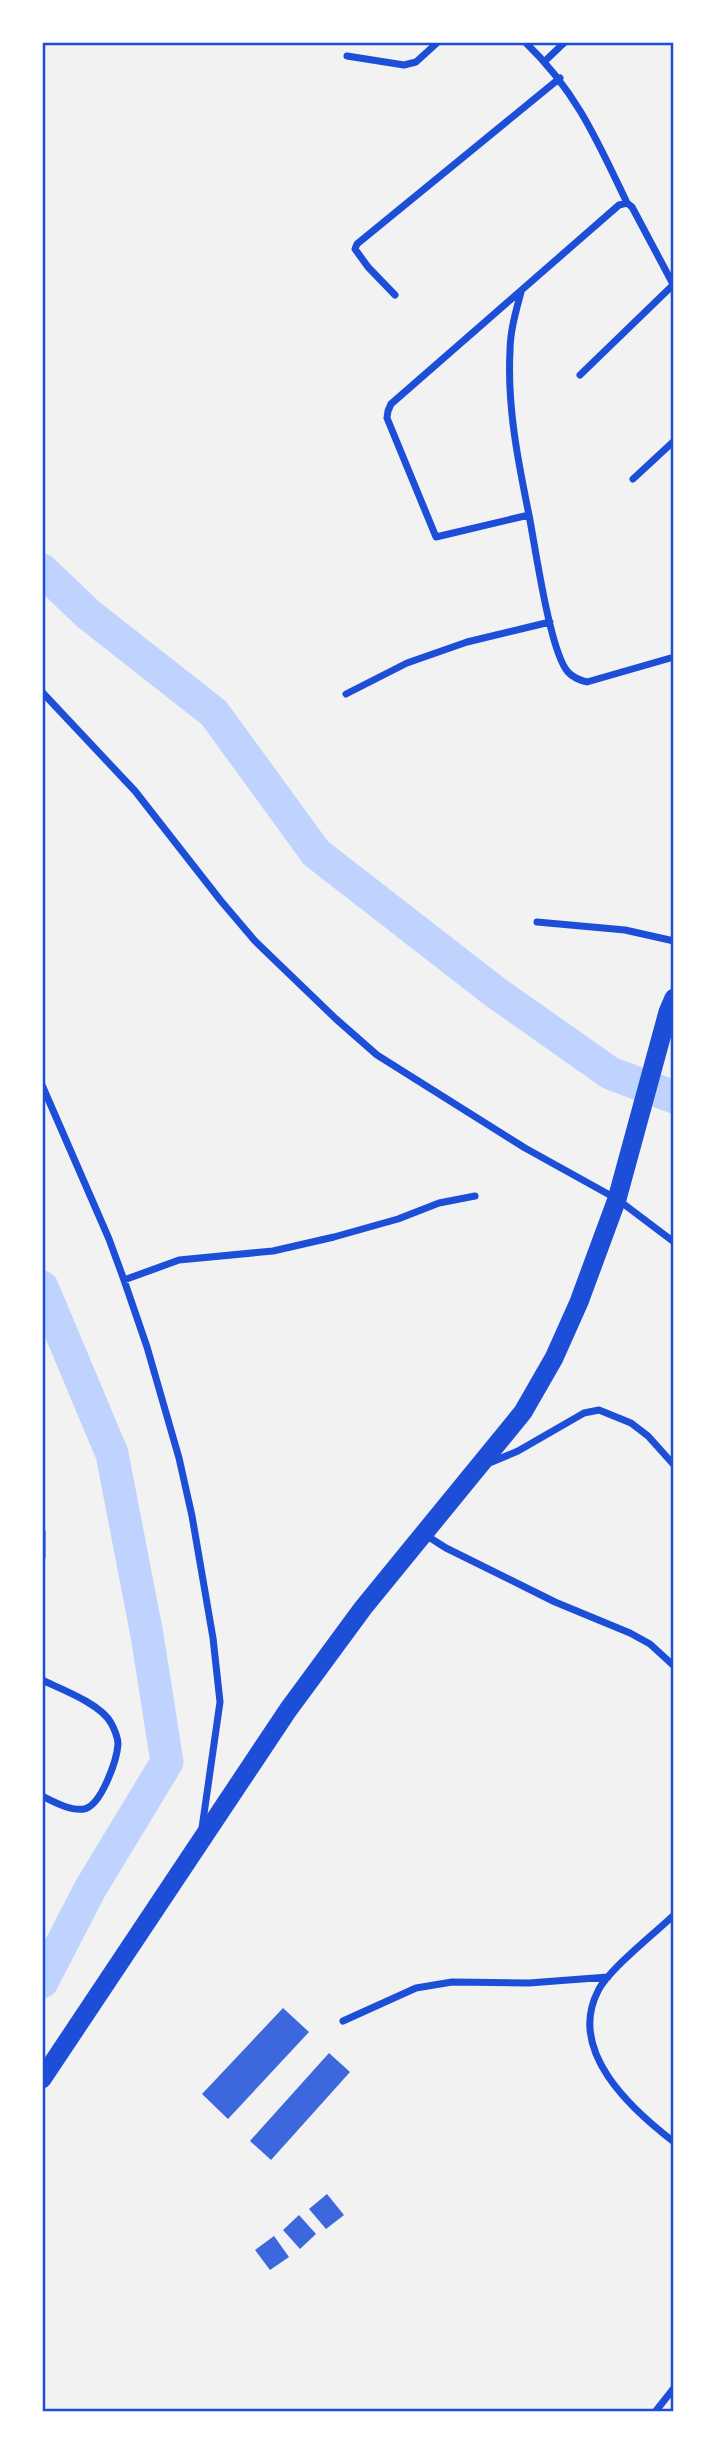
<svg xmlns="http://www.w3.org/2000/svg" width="716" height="2454" viewBox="0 0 716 2454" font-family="Rubik,sans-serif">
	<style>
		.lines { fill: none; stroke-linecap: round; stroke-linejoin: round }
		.river { stroke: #bfd3fe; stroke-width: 33 }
		.building { fill: #3d67dc }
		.minor { stroke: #1d4ed8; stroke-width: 7 }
		.trunk { stroke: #1d4ed8; stroke-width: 19 }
		.neatline { fill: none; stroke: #1d4ed8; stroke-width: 2.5 }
	</style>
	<rect width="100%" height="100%" fill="#f2f2f2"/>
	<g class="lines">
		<path class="river" d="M42,570L88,614L214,713L316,853L495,992L610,1073L674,1097
			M42,1287L112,1454L147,1635L167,1762L90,1889L42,1982"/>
	</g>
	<path class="building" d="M283,2008L309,2032L228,2119L202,2094Z
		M329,2053L350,2072L271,2160L250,2141Z
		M327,2194L344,2215L326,2229L309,2209Z
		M299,2215L316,2234L300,2249L283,2230Z
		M274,2236L289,2257L270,2270L255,2250Z"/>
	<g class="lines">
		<path class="minor" d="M525,42C576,91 597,140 627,203
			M347,56L404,65L416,62L438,42
			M545,61L565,42
			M674,286L632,207L627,203L619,205L391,404L388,411L387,418L436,537L529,515C535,545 550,653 568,672C573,678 580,680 587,682L674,657
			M521,292C516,311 510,331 510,351C507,406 518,461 529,515
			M395,295L368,267L355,249L357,244L560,78
			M580,375L673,285
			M633,479L674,441
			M42,692L135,791L221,901L255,941L336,1019L377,1055L525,1148L617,1199L674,1242
			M346,694L407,663L467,642L550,622
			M537,922L625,930L674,941
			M42,1085L109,1239L124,1280L147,1347L179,1458L192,1516L213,1638L220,1702L202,1828
			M124,1280L179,1260L273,1251L334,1237L398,1219L439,1203L475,1196
			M487,1464L518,1451L584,1413L599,1410L631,1423L648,1436L674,1465
			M42,1532V1557
			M424,1534L446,1548L555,1602L630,1633L650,1644L674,1666
			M42,1680C61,1689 101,1704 111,1723C114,1728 118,1738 118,1744C117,1760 101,1806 84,1809C70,1811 54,1802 42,1796
			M674,1915C655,1933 608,1970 598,1991C567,2051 631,2109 674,2142
			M343,2021L416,1988L452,1982L529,1983L608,1977
			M655,2412L674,2388"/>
		<path class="trunk" d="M42,2079L288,1710L363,1608L523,1412L554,1358L579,1302L617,1199L668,1012L674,998"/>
	</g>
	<rect width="716" height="2454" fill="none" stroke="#ffffff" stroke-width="88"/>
	<rect x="44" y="44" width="628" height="2366" class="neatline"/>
</svg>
